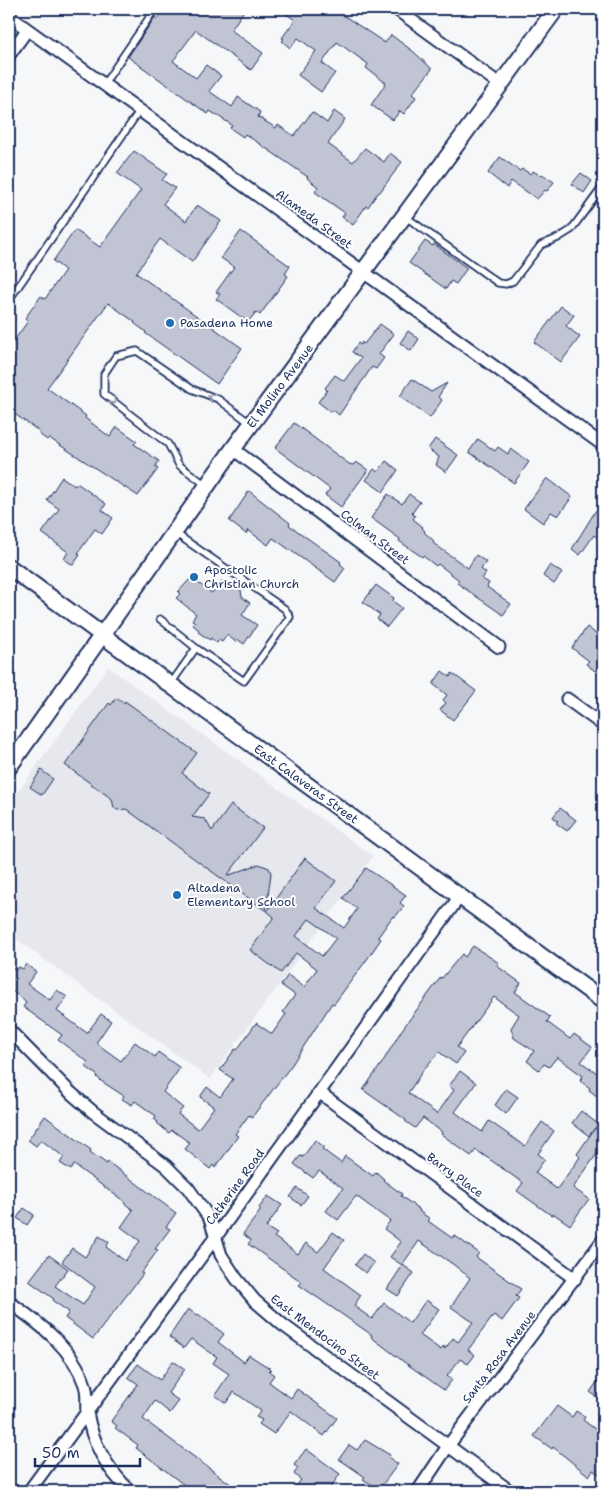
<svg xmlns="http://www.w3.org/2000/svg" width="612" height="1500" viewBox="0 0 612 1500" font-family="'Shantell Sans',sans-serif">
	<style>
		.built { fill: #e6e8ee }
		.building { fill: #c0c4d3; stroke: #1b2f5e; fill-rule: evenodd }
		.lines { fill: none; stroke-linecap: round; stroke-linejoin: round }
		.service-casing { stroke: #1b2f5e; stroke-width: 9 }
		.minor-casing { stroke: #1b2f5e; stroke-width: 15 }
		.tertiary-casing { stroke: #1b2f5e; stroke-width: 19 }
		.service { stroke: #fff; stroke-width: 5.5 }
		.minor { stroke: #fff; stroke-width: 11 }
		.tertiary { stroke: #fff; stroke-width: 15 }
		.oneway { stroke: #8d97ae }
		.poi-dot { fill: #1f6fb2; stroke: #fff; stroke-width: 2 }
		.labels { text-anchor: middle; stroke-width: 4; stroke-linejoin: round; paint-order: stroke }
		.street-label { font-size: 12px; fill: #1b2f5e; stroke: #fff }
		.poi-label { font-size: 12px; fill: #1b2f5e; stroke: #fff; text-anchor: start }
	</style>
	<rect width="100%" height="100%" fill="#f6f7f9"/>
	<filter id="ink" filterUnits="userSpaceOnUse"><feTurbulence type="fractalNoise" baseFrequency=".02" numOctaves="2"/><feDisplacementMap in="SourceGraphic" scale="10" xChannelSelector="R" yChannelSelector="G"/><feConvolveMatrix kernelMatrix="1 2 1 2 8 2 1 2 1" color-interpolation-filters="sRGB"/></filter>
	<g filter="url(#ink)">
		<path class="built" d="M108,667L373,856L210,1079L9,934V804Z"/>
		<path class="building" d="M164,9H245L231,30L263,53L251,70L196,30L173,61L196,78L206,65L221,76L209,91L232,107L238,97L260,112L258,117L276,128L278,125L294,136L312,112L327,123L334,111L345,119L328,144L353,162L365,148L384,162L390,153L402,162L380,192L377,194L368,207L366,206L353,225L342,217L345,213L315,192L318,187L307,178L308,177L245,134L243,137L230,128L232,125L210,111L208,114L128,57L155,17L157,19Z
			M279,9H334L385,43L391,35L414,52L432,69L412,94L416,97L404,114L400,111L393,120L371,105L386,83L366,68L368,64L337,42L322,63L335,73L321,92L298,75L316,51L298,38L290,48L282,41L284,39L282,38L295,20Z
			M134,151L167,174L162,180L175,188L163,204L186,221L197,205L221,221L192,262L160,239L136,273L242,348L217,384L145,333L146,332L134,323L135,322L108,303L47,388L86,416L85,418L110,437L117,427L137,441L134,444L159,461L155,467L158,469L138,496L49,438L47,440L39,434L40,432L9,410V348L28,321L25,318L41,296L45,299L65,270L53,261L75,230L100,247L141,190L117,173Z
			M500,157L520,171L522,169L531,174L533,171L541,176L542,174L554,182L547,191L545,190L537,199L511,181L507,188L488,173Z
			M581,173L592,181L584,193L572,184Z
			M241,231L290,266L285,274L288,276L260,315L256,312L248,322L216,299L220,294L216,292L234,267L221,258Z
			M425,241L433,246L434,244L467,268L456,284L451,281L446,289L409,263Z
			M561,306L574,315L566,326L580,337L561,362L534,342Z
			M380,324L394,334L379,354L384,358L376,369L372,367L339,415L333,410L331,412L318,402L327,390L325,388L335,375L344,381L361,358L352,352L358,343L361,345L362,342L364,344Z
			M408,331L419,339L411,351L400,343Z
			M412,379L431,392L447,383L438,397L442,400L430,418L400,396Z
			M294,423L349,464L353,465L356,462L368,470L341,507L325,495L330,489L275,448Z
			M435,439L458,455L446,472L436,465L439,457L428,449Z
			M478,439L495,451L498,447L508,454L511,449L529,462L514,483L469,452Z
			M386,461L398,470L383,492L366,480L374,469L378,472Z
			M62,477L75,486L77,483L106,504L102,510L113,518L102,534L95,529L78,553L80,555L73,565L64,559L68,552L42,533L59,509L47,500Z
			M547,478L572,497L558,516L551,512L543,523L524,509Z
			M249,491L290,523L289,525L341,562L340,564L345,568L335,582L273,538L268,545L248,530L246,534L229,521Z
			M388,494L402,504L409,494L420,502L412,513L415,516L413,519L423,527L422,528L425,531L424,532L434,541L433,543L468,568L476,555L486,562L481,569L486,573L482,579L489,583L487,587L511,604L503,615L457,583L459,580L438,564L436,566L423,556L422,557L399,541L400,539L371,518Z
			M596,510L603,516V542L594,535L580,555L572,549Z
			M550,565L562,573L554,584L543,576Z
			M191,578L212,593L221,581L228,586H234L241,590L242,597L250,603L242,615L257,625L244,644L237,639L236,642L227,635L222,642L219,640L217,643L211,638L210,640L198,632L199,630L193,625L195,622L192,620L196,614L176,598L180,594L178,592Z
			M376,585L394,598L393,601L402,608L387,627L377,619L380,615L363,602Z
			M587,627L603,639V660L595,671L586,664L589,661L572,648Z
			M442,671L450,677L452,673L476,691L453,720L440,710L446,703L443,700L447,695L433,684Z
			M116,698L124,703L125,701L197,753L182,773L209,794L192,817L205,819L212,831L231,805L263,828L227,876L259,864L269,868L271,873L266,911L126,809L118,810L114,808L112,799L65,765L109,703L111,705Z
			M41,770L53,779L42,795L30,787Z
			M560,808L576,820L567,831L556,823L558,821L553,817Z
			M305,858L336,881L316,908L344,928L357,909L343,898L366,868L406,895L400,903L404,906L395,917L393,916L378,937L381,939L368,958L334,1004L332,1003L291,1066L252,1117L249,1115L235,1134L238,1136L221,1160L215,1168L213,1165L210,1169L185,1149L190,1143L172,1130L169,1133L157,1123L158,1122L154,1119L156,1116L135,1101L132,1105L122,1099L124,1096L101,1081L97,1077L98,1076L85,1066L88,1062L58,1040L62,1035L23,1007L26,1003L23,1000V999L9,989V965L16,970L19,967L23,969L26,964L36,972L27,984L50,1000L57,990L67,997L57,1011L87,1033L101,1014L111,1021L96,1043L121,1061L135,1042L155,1057L158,1052L180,1068L163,1092L183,1108L178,1114L198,1129L214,1107L200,1097L207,1087L220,1097L233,1079L220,1070L235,1049L237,1050L256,1023L272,1034L286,1014L283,1012L295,995L281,985L288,975L304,987L317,969L296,953L281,973L250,950L274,917L267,911ZM309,919L336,938L322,956L296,936Z
			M473,946L499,963L497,966L521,983L515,992L550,1017L547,1022L570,1039L574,1034L592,1047L581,1062L603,1077V1101L589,1090L590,1088L580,1081L583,1076L557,1057L549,1067L544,1064L539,1070L527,1061L534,1051L514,1038L511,1028L519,1015L494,997L457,1047L464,1053L456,1064L439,1052L424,1069L408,1093L437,1114L454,1090L449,1086L460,1071L476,1083L455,1112L482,1132L489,1121L525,1146L542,1122L554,1131L538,1154L545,1159L535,1173L557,1189L580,1157L577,1154L595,1128L603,1135V1145L573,1188L589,1199L570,1225L554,1214L551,1215L517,1191L523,1183L492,1161L476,1150L471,1156L441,1134L442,1132L423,1118L415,1128L405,1121L406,1120L363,1090L382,1063L401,1031L441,977L442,978L462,954L465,957Z
			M506,1089L518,1097L506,1114L495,1105Z
			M581,1111L598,1124L589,1136L572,1123Z
			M45,1116L91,1150L90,1152L107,1164L108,1162L176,1213L166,1227L170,1229L155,1249L158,1250L141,1273L143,1274L93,1339L65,1318L69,1312L53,1301L54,1299L29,1281L49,1255L68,1269L55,1286L83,1305L95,1287L62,1262L72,1248L85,1257L99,1236L109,1242L106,1247L125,1261L140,1241L121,1227L133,1210L124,1203L125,1202L74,1165L71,1170L60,1163L64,1157L41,1140L36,1146L28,1140Z
			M315,1140L324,1147L322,1149L341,1163L345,1156L373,1176L376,1172L384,1179L383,1180L402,1194L401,1196L420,1210L419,1211L430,1219L428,1221L452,1238L454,1235L469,1246L479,1253L476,1257L521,1289L516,1296L519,1298L502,1321L494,1315L468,1350L475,1355L468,1364L460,1359L447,1376L452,1380L444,1390L404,1362L371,1337L372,1335L299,1285L302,1282L248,1244L251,1240L243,1234L261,1210L259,1208L268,1196L282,1205L266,1227L277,1234L274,1237L298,1254L306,1243L318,1252L333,1232L344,1240L324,1268L361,1295L354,1306L372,1319L384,1303L410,1323L426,1300L439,1309L420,1335L441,1350L444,1346L445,1349L453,1338L458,1342L473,1322L451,1307L470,1278L454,1265L419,1241L402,1265L390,1257L401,1242L384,1229L390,1221L356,1196L338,1220L326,1211L343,1188L319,1171L313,1178L294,1164L300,1156L303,1157Z
			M297,1188L308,1196L301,1205L290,1197Z
			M24,1208L34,1215L27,1225L17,1218Z
			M363,1254L374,1263L366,1273L355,1265Z
			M403,1265L414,1273L398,1296L387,1289Z
			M188,1309L197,1315L198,1314L224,1334L218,1342L244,1362L249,1355L271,1369L269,1371L274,1375L269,1382L291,1398L297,1389L337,1418L324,1436L291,1411L274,1434L259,1424L262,1420L256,1417L261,1411L234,1392L226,1403L215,1395L229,1374L213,1363L217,1357L191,1339L184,1348L169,1337Z
			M173,1361L185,1369L168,1393L179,1401L170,1413L155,1401L143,1419L240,1491H192L136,1448L138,1445L115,1428L117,1426L111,1421L138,1384L128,1377L138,1364L160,1380Z
			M603,1374V1402L590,1392Z
			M557,1406L572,1417L576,1411L585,1417L583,1420L603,1435V1477L593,1470L589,1476L553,1447L552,1449L534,1436Z
			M365,1440L390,1455L388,1457L398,1464L380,1488L376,1486L375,1487L363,1479L365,1477L339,1459L349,1445L357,1450Z
			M306,1449L340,1474L328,1491H292L301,1480L294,1474L298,1468L294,1465Z"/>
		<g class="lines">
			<defs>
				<path id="service" d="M104,84L155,9
					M406,217L498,283L506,284L513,281L541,245L558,238L571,230L601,189
					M9,300L140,110
					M206,485L179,465L168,444L104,394V374L116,356L137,351L192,389L218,399L250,423
					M160,619L196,648
					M170,685L196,648L244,681L290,617L285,609L175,533"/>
				<path id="minor" d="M396,9L501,85
					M9,16L603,445
					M9,55L27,30
					M233,449L499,647
					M567,699L603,725
					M9,1030L71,1093L93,1112L166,1166L188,1188L210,1219L221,1255L236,1278L255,1301L283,1325L510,1491
					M320,1093L575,1279
					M9,1302C39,1323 73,1348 85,1385C88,1393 86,1403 87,1412C92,1443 108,1470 130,1491
					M29,1491L217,1235L460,896
					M418,1491L448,1446L603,1240"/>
				<path id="tertiary" d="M9,567L603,1001
					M9,767L233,449L556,9"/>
			</defs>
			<use href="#service" class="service-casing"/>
			<use href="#minor" class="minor-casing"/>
			<use href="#tertiary" class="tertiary-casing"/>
			<use href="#service" class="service"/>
			<use href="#minor" class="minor"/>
			<use href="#tertiary" class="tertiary"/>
		</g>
		<defs><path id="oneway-chevron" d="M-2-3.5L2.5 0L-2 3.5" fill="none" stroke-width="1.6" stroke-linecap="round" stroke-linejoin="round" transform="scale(1.25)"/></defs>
		<g class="oneway">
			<use href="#oneway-chevron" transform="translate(211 397) rotate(-157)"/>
			<use href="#oneway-chevron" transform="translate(113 401) rotate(39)"/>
		</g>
	</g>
	<g class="poi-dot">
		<circle cx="170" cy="323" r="5"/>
		<circle cx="194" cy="577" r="5"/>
		<circle cx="177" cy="895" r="5"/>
	</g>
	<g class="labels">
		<g class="street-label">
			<text transform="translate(314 219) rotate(36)" y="4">Alameda Street</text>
			<text transform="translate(280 386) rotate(-53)" y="4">El Molino Avenue</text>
			<text transform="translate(375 537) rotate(37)" y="4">Colman Street</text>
			<text transform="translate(306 784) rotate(36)" y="4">East Calaveras Street</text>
			<text transform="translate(455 1175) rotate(36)" y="4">Barry Place</text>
			<text transform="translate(235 1187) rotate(-54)" y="4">Catherine Road</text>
			<text transform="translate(325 1337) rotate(37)" y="4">East Mendocino Street</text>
			<text transform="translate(499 1357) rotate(-53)" y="4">Santa Rosa Avenue</text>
		</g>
		<g class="poi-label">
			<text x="180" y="327">Pasadena Home</text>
			<text x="204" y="574">Apostolic<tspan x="204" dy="14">Christian Church</tspan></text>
			<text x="187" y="892">Altadena<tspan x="187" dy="14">Elementary School</tspan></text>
		</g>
	</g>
	<rect width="612" height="1500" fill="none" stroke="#fff" stroke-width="30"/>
	<rect x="15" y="15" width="582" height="1470" fill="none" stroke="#1b2f5e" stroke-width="2" filter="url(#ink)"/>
	<path d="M35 1458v8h105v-8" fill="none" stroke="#1b2f5e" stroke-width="2.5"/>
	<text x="42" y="1458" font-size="15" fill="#1b2f5e" stroke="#ffffff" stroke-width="4" paint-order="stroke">50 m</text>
</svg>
